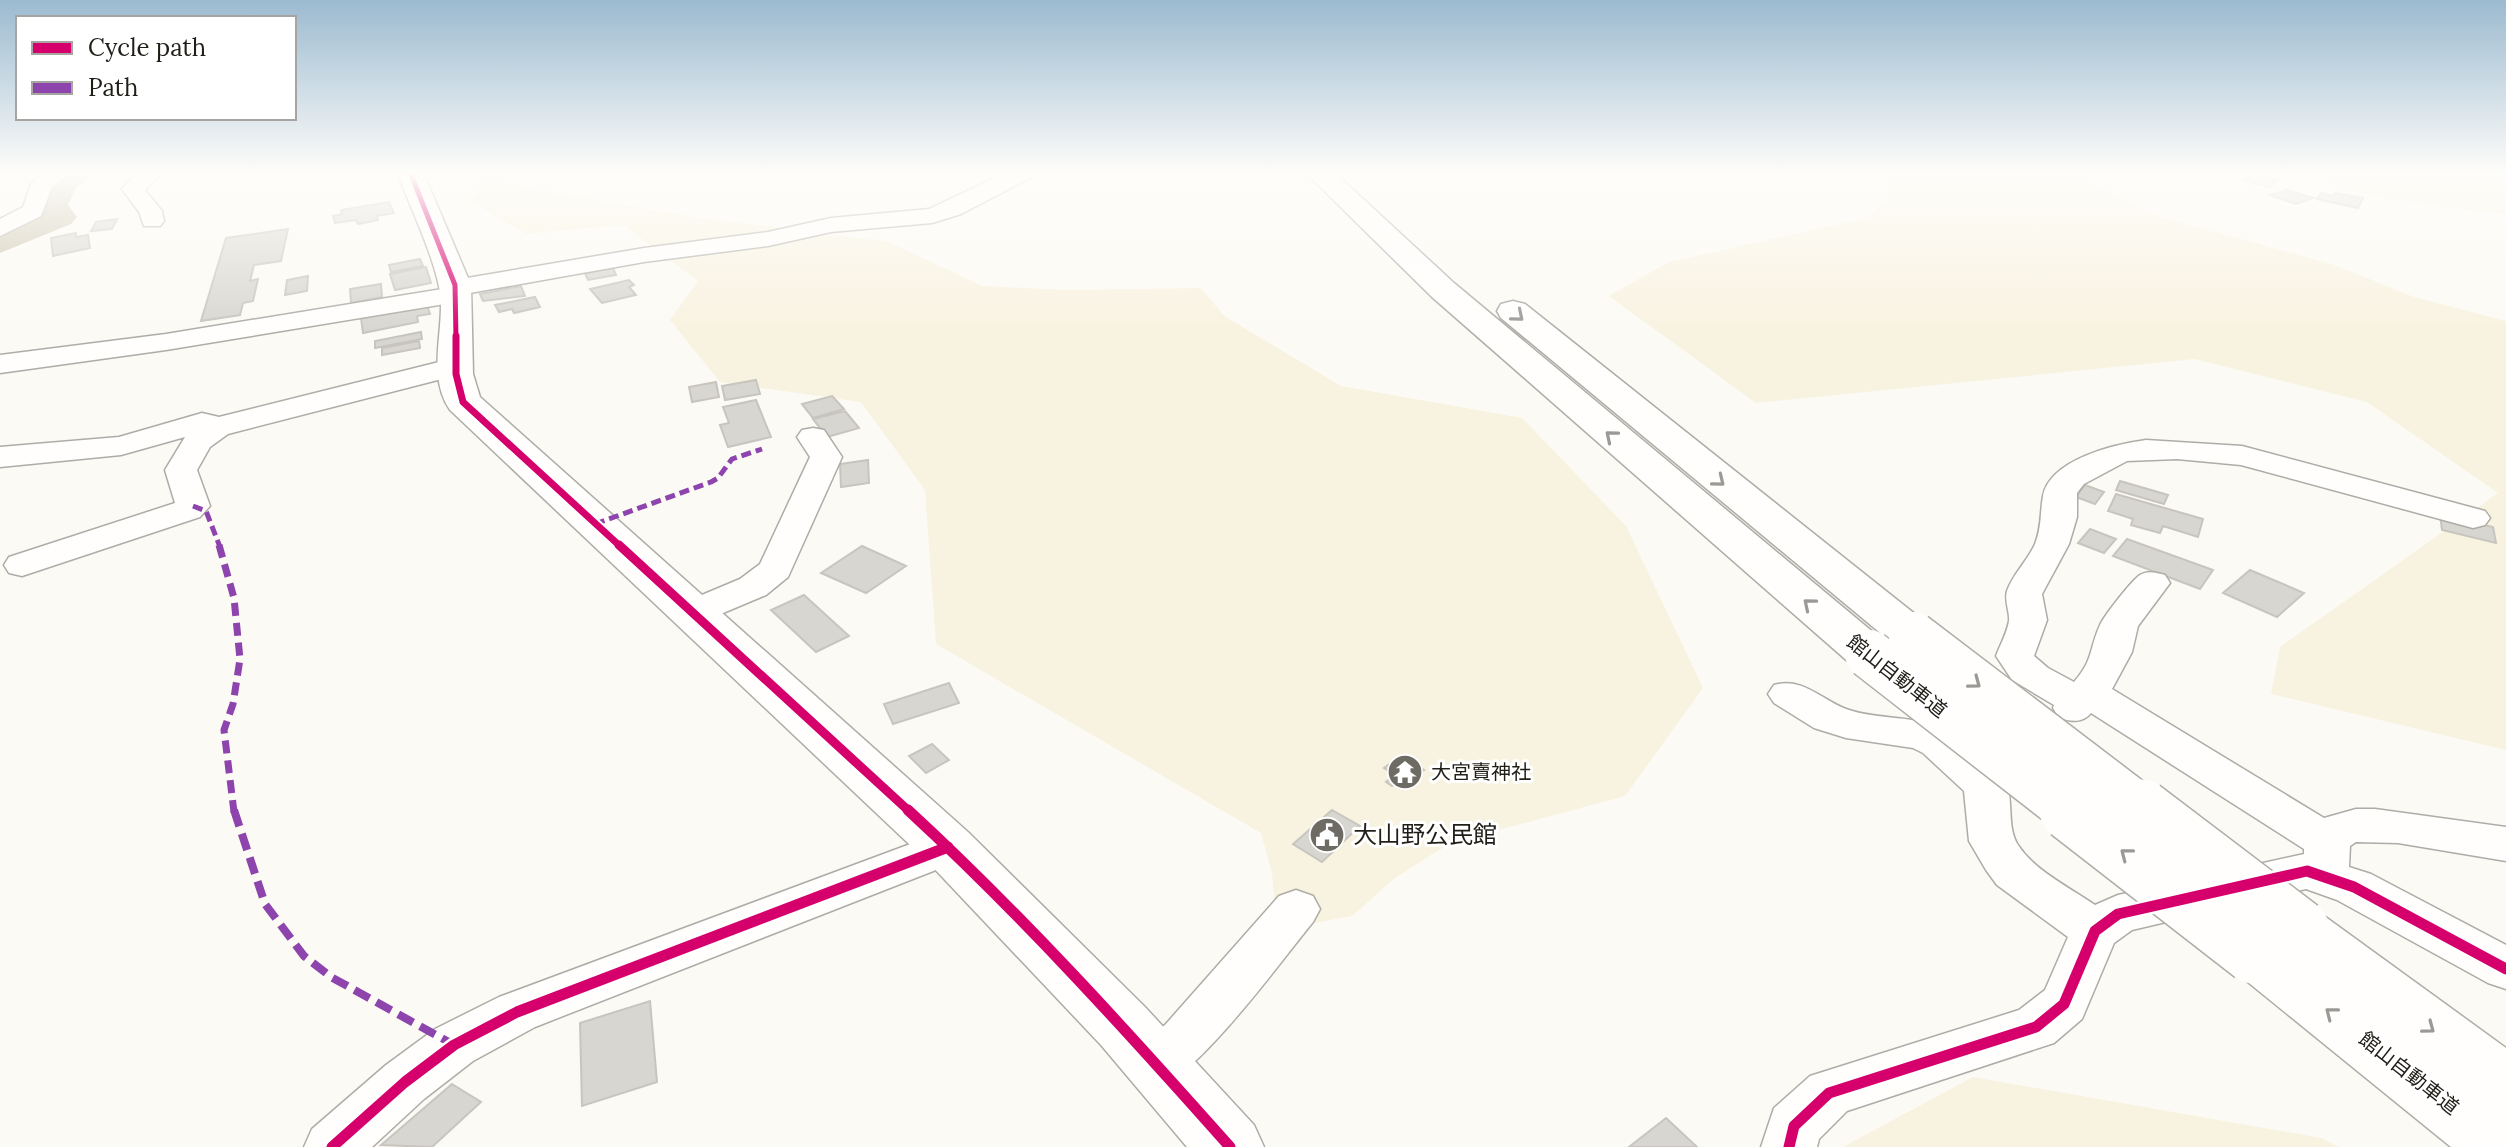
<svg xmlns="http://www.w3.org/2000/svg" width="2506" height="1147" viewBox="0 0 2506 1147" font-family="Lora,'Noto Sans JP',serif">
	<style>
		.green { fill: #f8f2e0 }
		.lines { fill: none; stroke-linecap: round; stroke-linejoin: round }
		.river { fill: #cac3ad; fill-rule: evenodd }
		.building { fill: #d8d6d0; stroke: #c7c5be; stroke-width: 2 }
		.street-casing { stroke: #aeaca6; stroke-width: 3 }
		.secondary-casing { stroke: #aeaca6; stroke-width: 3 }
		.highway-casing { stroke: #aeaca6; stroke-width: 3 }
		.street { fill: #fffefd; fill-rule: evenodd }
		.secondary { fill: #fffefd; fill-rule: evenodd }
		.highway { fill: #fffefd; fill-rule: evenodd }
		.highway-bridge-far1-casing { stroke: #aeaca6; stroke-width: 51; stroke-linecap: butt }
		.highway-bridge-casing { stroke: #aeaca6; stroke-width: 64; stroke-linecap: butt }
		.highway-bridge-far1 { stroke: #fffefd; stroke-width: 48 }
		.highway-bridge { stroke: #fffefd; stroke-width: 61 }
		.quiet-far2 { stroke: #8e44ad; stroke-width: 5; stroke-dasharray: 10 5; stroke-linecap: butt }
		.quiet-far1 { stroke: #8e44ad; stroke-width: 7; stroke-dasharray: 13 7; stroke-linecap: butt }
		.quiet { stroke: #8e44ad; stroke-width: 8; stroke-dasharray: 17 8; stroke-linecap: butt }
		.cycleway-far3-casing { stroke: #fff; stroke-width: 8 }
		.cycleway-far2-casing { stroke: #fff; stroke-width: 11 }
		.cycleway-far1-casing { stroke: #fff; stroke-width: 14 }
		.cycleway-casing { stroke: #fff; stroke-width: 16 }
		.cycleway-far3 { stroke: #d6006c; stroke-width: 5 }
		.cycleway-far2 { stroke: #d6006c; stroke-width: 7 }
		.cycleway-far1 { stroke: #d6006c; stroke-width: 9 }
		.cycleway { stroke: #d6006c; stroke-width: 11 }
		.oneway { stroke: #9b9996 }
		.labels { text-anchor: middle; stroke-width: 6; stroke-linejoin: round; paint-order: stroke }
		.street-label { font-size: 20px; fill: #201e17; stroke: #fff }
		.poi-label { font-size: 20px; fill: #201e17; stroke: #fff; text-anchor: start }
		.near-poi-label { font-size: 24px; fill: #201e17; stroke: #fff; text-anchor: start }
	</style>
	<rect width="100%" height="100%" fill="#fcfaf4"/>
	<path class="green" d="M1860,172H2065L2157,216L2332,264L2414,297L2506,321V750L2271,694L2280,647L2498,493L2367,402L2195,359L1756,403L1609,296L1669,262L1870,217L1899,183Z
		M2305,172H2506V215L2370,196Z
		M485,178L530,189L696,217L889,242L982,286L1068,290L1201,288L1224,316L1341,386L1522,418L1626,526L1703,688L1625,796L1450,843L1395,878L1352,916L1309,924L1275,905L1272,873L1261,833L936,644L925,490L861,402L720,382L670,320L698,281L623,225L526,234L471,202Z
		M1973,1077L2321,1138L2339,1147H1843Z"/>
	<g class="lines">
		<path class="river" d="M56,172H94L75,189L68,205L77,217L71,224L0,253V229L39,213L34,205L43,184Z"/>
	</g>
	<path class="building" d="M2251,174L2278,180L2269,187L2243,180Z
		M2287,190L2313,198L2296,204L2270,195Z
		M2321,193L2333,196L2335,193L2363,198L2358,208L2317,199Z
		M389,202L394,213L377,216L378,220L358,224L356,220L335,223L333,216L342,214L341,210Z
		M117,219L112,229L91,231L96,222Z
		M288,229L281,261L254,265L250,281L258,279L253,301L243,303L240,315L201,321L226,238Z
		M76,233V237L88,235L90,248L53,256L51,238Z
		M420,259L423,266L391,272L389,265Z
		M426,267L431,283L395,290L390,274Z
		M613,268L616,275L588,280L585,273Z
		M308,276L307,291L285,295L287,280Z
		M629,280L634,285L629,287L636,295L602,303L590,289Z
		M381,284L382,297L351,303L350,289Z
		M521,286L525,296L483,301L480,294Z
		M535,297L540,307L514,313L512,309L499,312L495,305Z
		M427,305L430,314L417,316L418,322L363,333L361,318Z
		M421,332L422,339L375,348V341Z
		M419,341L420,348L382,355V348Z
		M756,380L760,394L725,400L722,386Z
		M716,382L719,397L692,402L689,387Z
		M832,396L844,409L813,418L802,404Z
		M756,400L771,437L728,447L720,425L729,423L723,407Z
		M845,411L859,428L827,437L813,419Z
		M868,460L869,483L841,487L840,464Z
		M2120,481L2168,495L2164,504L2116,490Z
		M2085,485L2104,492L2095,504L2076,497Z
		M2116,494L2203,519L2198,537L2163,526L2160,533L2131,525L2133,519L2108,511Z
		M2440,515L2493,527L2496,543L2442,530Z
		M2090,529L2116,539L2104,553L2078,543Z
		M2127,539L2213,570L2200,589L2113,556Z
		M862,546L906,566L866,593L821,573Z
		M2250,570L2304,593L2277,617L2223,593Z
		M804,595L849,636L816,652L771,610Z
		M949,683L959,703L893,724L884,704Z
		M932,744L949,760L926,773L909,756Z
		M1402,755L1424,770L1406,782L1401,779L1392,786L1386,782L1395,775L1384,768Z
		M1332,810L1360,826L1322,862L1293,844Z
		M650,1001L657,1082L582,1106L580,1023Z
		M452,1084L481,1102L432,1147L381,1145Z
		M1666,1118L1697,1147H1629Z"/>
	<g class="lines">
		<defs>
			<path id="street" d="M46,172H72L52,187L41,216L0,236V219L23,207L31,184Z
				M138,172H162L145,190L162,211L164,221L160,226H144L139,212L122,189Z
				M1007,172H1035L1032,177L961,214L932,223L831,232L768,246L644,262L470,293L466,300L457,302L166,350L0,373V355L166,334L442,289L446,283L455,280L644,248L768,232L831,218L929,209Z
				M455,358L465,361L469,367L465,373L228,434L210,447L197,470L210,506L200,517L22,576L9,573L4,565L9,557L175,503L165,470L185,437L121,455L0,467V447L119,437L202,413L219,417Z
				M813,428L824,430L842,457L788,577L766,595L704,621L691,624L678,621L672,613L678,605L740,579L760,564L810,457L797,437L802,430Z
				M2146,440L2242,446L2485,511L2490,518L2485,525L2473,528L2241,465L2177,459L2127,461L2084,484L2077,493V517L2069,544L2042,594L2047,620L2034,656L2048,668L2074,682C2094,659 2089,649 2100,625C2104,616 2132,580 2140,575C2148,570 2157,573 2165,575L2170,583L2138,626L2132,652L2112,689L2324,818L2356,809H2375L2506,827V861L2398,843L2356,842L2350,846L2349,867L2371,874L2506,945V989L2488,983L2337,900L2306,889L2132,930L2114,943L2082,1019L2054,1043L1847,1111L1819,1139L1817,1147H1761L1774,1108L1810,1076L2019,1010L2045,990L2068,937L1997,885L1986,870L1969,841L1964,791L1923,753L1913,748L1846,738L1814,728L1774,703L1768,694L1774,685C1803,677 1820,699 1846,709C1879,721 1916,714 1948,731C1962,738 2001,770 2007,785C2013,803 2007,828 2018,845C2035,871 2069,887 2095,905L2118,895L2304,854V849L2091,713C2082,724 2070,721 2059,718L2053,708L2054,705L2012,680L1996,656C2000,645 2007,633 2009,621C2010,612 2004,601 2007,591C2013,574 2028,560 2035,544C2042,527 2040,512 2043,496C2050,459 2116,444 2146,440Z
				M948,830L964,835L971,847L964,859L535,1027L473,1061L424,1099L372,1147H304L312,1129L386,1065L435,1029L499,997Z
				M1296,890L1313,896L1320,909L1313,922C1288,952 1189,1088 1155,1086C1149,1085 1142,1081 1137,1079L1129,1063L1137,1047L1165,1025L1279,896Z"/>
			<path id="secondary" d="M397,172H423L471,285L473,374L480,397L968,832L1145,1007L1254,1125L1264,1147H1187L1101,1045L928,862L450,410C428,378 442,337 441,301C439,266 410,207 397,172Z"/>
			<path id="highway" d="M1305,172H1334L1454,283L1886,643L1893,654L1886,665L1869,669L1852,665L1432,297Z
				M1513,301L1525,304L1930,626L1936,636L1930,646L1913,651L1896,646L1501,318L1497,311L1501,304Z
				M2299,906L2320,913L2506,1048V1147H2451L2233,970L2224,953L2233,936L2254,929L2272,935L2269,930L2278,913Z"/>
		</defs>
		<use href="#street" class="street-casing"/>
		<use href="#secondary" class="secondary-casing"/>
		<use href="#highway" class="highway-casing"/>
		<use href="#street" class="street"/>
		<use href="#secondary" class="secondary"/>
		<use href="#highway" class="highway"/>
		<defs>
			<path id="highway-bridge-far1" d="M1913,636L2144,812
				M1869,654L2072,812"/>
			<path id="highway-bridge" d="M2070,810L2254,953
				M2141,810L2299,930"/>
		</defs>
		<use href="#highway-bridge-far1" class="highway-bridge-far1-casing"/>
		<use href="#highway-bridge" class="highway-bridge-casing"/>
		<use href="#highway-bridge-far1" class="highway-bridge-far1"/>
		<use href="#highway-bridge" class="highway-bridge"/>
		<path class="quiet-far2" d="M193,506L206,511L220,547
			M595,524L711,482L718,478L732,459L762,449"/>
		<path class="quiet-far1" d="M219,545L234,598L240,659L233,704L224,730L234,812"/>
		<path class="quiet" d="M234,810L265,904L304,956L331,977L454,1045"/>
		<defs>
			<path id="cycleway-far3" d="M410,172L455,285L456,338"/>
			<path id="cycleway-far2" d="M456,336V374L463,402L621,547"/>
			<path id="cycleway-far1" d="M619,545L910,812"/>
			<path id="cycleway" d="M908,810C1022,915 1127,1031 1230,1147
				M332,1147L405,1082L454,1045L517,1012L948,847
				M1789,1147L1794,1126L1829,1093L2036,1027L2064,1004L2095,931L2118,914L2307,871L2354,887L2506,969"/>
		</defs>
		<use href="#cycleway-far3" class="cycleway-far3-casing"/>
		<use href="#cycleway-far2" class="cycleway-far2-casing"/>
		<use href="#cycleway-far1" class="cycleway-far1-casing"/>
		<use href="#cycleway" class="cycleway-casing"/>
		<use href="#cycleway-far3" class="cycleway-far3"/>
		<use href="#cycleway-far2" class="cycleway-far2"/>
		<use href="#cycleway-far1" class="cycleway-far1"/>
		<use href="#cycleway" class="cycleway"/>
	</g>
	<defs><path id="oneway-chevron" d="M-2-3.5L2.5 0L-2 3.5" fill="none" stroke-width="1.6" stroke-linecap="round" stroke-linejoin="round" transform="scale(2)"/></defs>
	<g class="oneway">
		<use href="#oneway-chevron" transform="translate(1518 316) rotate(40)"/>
		<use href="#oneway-chevron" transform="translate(1611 436) rotate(-140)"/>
		<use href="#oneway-chevron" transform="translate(1719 481) rotate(39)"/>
		<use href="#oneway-chevron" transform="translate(1809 604) rotate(-140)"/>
		<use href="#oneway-chevron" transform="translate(1975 683) rotate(37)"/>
		<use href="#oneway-chevron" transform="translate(2126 854) rotate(-142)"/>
		<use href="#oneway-chevron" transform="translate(2331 1013) rotate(-142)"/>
		<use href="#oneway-chevron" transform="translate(2429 1028) rotate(37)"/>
	</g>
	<linearGradient id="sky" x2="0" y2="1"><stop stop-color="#9cbad0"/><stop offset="0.52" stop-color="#fefdfa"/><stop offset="1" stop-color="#fefdfa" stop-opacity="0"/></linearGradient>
	<rect width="2506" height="333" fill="url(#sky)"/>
	<defs>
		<symbol id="temple-disc" viewBox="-11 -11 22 22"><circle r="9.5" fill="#6d6b64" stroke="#fff"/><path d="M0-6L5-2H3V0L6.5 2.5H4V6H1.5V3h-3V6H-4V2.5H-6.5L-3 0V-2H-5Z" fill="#fff"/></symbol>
		<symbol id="civic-disc" viewBox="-11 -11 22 22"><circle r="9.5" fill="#6d6b64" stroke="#fff"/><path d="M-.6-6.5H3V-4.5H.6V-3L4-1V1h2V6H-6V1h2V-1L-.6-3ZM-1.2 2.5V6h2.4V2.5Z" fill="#fff"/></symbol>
	</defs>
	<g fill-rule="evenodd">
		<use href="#temple-disc" x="1385" y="752" width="40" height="40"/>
		<use href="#civic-disc" x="1307" y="815" width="40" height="40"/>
	</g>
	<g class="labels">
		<g class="street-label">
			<text transform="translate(1897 676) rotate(38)" y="7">館山自動車道</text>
			<text transform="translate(2409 1073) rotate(38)" y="7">館山自動車道</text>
		</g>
		<g class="poi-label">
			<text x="1431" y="779">大宮賣神社</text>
		</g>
		<g class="near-poi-label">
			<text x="1353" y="843">大山野公民館</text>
		</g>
	</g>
	<rect x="16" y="16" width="280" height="104" fill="#ffffff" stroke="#a6a5a2" stroke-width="2"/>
	<rect x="32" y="42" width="40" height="12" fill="#d6006c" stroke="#a6a5a2" stroke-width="2"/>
	<text x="88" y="56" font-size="24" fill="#201e17">Cycle path</text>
	<rect x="32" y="82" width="40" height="12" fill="#8e44ad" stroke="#a6a5a2" stroke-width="2"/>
	<text x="88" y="96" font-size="24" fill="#201e17">Path</text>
</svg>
